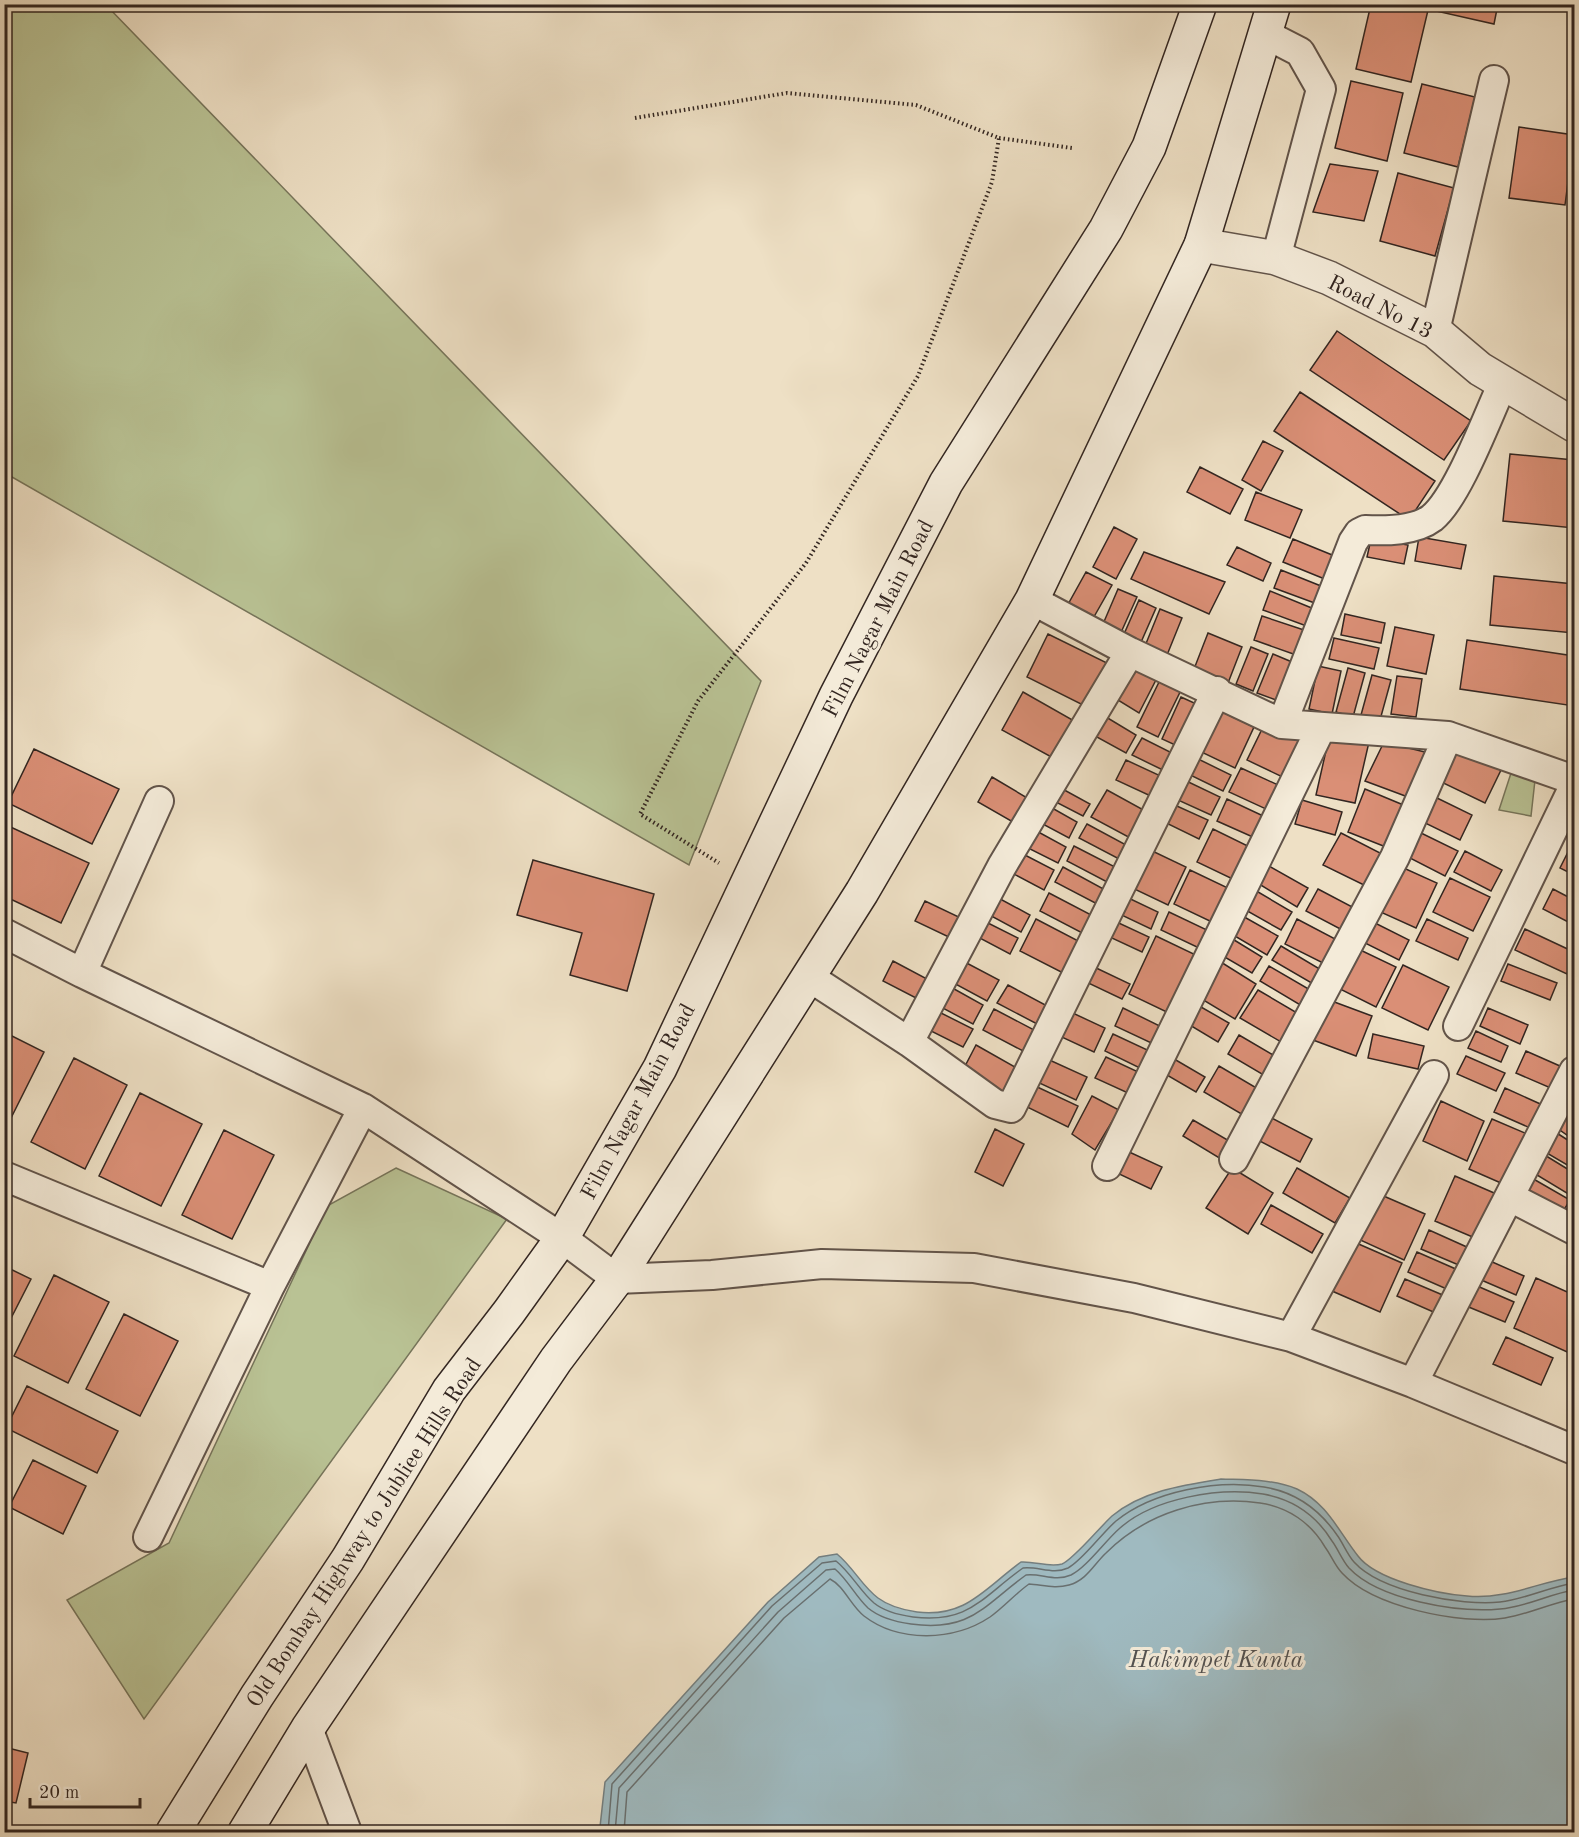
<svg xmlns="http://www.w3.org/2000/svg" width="1579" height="1837" viewBox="0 0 1579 1837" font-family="'Old Standard TT',serif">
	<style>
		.green { fill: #b9c294; stroke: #76745a; stroke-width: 1.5 }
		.water { fill: #9fbac0; stroke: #747f80; stroke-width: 1.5 }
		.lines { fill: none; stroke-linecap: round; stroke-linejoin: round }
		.shore { stroke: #697070; stroke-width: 1.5 }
		.building { fill: #da8f76; stroke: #332621; stroke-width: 1.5 }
		.minor-casing { stroke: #62544a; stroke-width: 32 }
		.tertiary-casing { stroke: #62544a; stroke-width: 36 }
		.secondary-casing { stroke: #332621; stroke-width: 36 }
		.path { stroke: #332621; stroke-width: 4; stroke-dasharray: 1.5 3; stroke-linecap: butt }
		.minor { stroke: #f4ebd9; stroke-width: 28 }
		.tertiary { stroke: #f4ebd9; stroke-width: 33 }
		.secondary { stroke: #f4ebd9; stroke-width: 33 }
		.labels { text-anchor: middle; stroke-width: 6; stroke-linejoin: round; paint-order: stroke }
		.street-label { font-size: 22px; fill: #332621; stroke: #f4ebd9 }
		.water-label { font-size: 24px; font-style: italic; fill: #535251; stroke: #f4ebd9 }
	</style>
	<rect width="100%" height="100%" fill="#eee0c5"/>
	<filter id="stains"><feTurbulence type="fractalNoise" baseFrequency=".00333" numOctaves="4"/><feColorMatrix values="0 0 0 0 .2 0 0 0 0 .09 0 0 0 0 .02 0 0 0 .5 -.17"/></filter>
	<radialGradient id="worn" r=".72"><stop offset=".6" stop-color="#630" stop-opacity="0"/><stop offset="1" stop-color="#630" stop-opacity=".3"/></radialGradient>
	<path class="green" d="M5,4L106,5L761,681L689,865L5,473Z
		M1514,764L1536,771L1531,816L1499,810Z
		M396,1168L507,1219L144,1719L67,1600L169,1543L327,1206Z"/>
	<path class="water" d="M1221,1479C1246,1480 1273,1479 1297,1489C1327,1503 1339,1532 1358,1556C1376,1580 1438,1594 1467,1596C1506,1600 1538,1582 1574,1577V1832H602L600,1827L605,1782L768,1602L819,1557L837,1554C853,1567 862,1586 878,1598C890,1607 903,1610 917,1612C966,1618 985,1588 1021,1562C1035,1561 1049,1568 1062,1564C1073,1560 1100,1527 1112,1516C1142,1491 1183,1485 1221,1479Z"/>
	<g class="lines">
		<path class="shore" d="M608,1832L612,1784L772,1606L822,1563L836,1561C851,1573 860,1591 874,1603C885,1612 899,1615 913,1617C969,1624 982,1597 1023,1568C1038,1566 1053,1575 1068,1568C1082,1561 1102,1533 1116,1521C1153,1491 1218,1479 1264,1487C1295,1492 1319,1509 1337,1535C1343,1543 1347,1554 1354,1562C1381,1592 1461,1606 1500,1602C1526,1599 1549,1587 1574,1583
			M615,1832L619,1788L778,1612L826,1570L835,1569C848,1580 856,1597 868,1608C880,1618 896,1622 911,1624C971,1632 983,1606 1026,1575C1041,1573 1055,1582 1071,1575C1087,1567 1105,1541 1120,1528C1154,1498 1219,1487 1263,1494C1292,1499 1316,1515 1332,1541C1338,1549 1342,1560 1349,1568C1379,1600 1458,1613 1500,1609C1526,1607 1549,1594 1574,1590
			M624,1832L627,1792L784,1618L830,1579C844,1586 851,1606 864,1616C899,1643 954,1641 990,1617C1004,1607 1015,1594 1029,1584C1043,1585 1055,1589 1069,1585C1087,1580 1094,1564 1106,1553C1146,1513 1204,1495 1260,1503C1288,1507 1311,1523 1325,1547C1331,1555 1335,1566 1342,1573C1373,1607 1461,1625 1505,1618C1529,1614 1551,1603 1574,1599"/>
	</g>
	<path class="building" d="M1371,4L1429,6L1411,82L1356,69Z
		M1437,4H1498L1494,24L1436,11Z
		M1351,81L1403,93L1387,161L1335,148Z
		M1422,84L1475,97L1458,167L1404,153Z
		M1519,127L1574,135L1565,205L1509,198Z
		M1330,164L1378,171L1364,221L1313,212Z
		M1398,173L1454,188L1435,256L1380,241Z
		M1337,331L1471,421L1444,460L1310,370Z
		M1300,392L1435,481L1409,520L1274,431Z
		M1263,441L1283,451L1261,491L1242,480Z
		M1510,454L1574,460V528L1503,521Z
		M1200,467L1243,489L1230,514L1187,492Z
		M1256,492L1302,510L1290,538L1245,520Z
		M1114,527L1137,539L1116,579L1093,567Z
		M1419,537L1466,545L1461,569L1415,561Z
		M1293,539L1342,559L1332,582L1283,562Z
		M1371,539L1408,545L1404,564L1367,557Z
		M1237,547L1271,563L1263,581L1227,565Z
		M1144,552L1225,582L1209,614L1131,579Z
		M1281,570L1326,588L1320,605L1274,588Z
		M1086,572L1112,585L1091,622L1066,608Z
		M1494,576L1574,584V633L1490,625Z
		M1118,589L1137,597L1118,639L1100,631Z
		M1270,591L1319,611L1312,628L1263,610Z
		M1139,600L1156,608L1138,649L1121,641Z
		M1160,609L1182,618L1167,655L1145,646Z
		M1345,614L1385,623L1381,643L1341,635Z
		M1262,616L1307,631L1299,656L1254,640Z
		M1395,627L1434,635L1426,674L1387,666Z
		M1208,633L1242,647L1228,683L1194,669Z
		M1048,634L1109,664L1087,707L1027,677Z
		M1334,638L1379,648L1374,669L1329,659Z
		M1467,640L1574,656V706L1460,689Z
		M1251,647L1268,654L1253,691L1236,684Z
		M1273,654L1292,662L1276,700L1257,693Z
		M1134,660L1160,672L1139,713L1113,697Z
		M1318,666L1341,671L1332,714L1309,709Z
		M1348,668L1365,673L1353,717L1336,712Z
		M1163,674L1184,684L1158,737L1137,727Z
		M1372,675L1391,680L1380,720L1361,715Z
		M1397,676L1422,679L1416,717L1391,714Z
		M1023,692L1076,722L1055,759L1002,730Z
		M1181,697L1203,707L1184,749L1162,739Z
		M1214,708L1254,727L1235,768L1195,749Z
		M1106,717L1136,735L1126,753L1095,736Z
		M1265,723L1309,744L1291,781L1247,760Z
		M1330,733L1369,742L1355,803L1316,795Z
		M1142,738L1178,756L1169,773L1132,755Z
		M1384,742L1433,754L1416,800L1365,781Z
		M1454,746L1501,770L1485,803L1437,780Z
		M34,749L119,789L92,844L8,803Z
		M1192,756L1231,775L1223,791L1184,772Z
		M1126,760L1165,778L1155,798L1116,780Z
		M1241,768L1289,790L1277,814L1229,792Z
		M992,777L1034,802L1020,826L978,802Z
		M1178,777L1220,797L1211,815L1169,796Z
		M1057,786L1090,804L1083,816L1050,799Z
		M1365,789L1413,809L1396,851L1348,832Z
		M1107,790L1149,813L1134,840L1091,817Z
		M1435,797L1472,815L1460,840L1423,822Z
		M1227,799L1274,821L1264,842L1217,821Z
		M1302,800L1342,812L1335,835L1295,824Z
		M1168,802L1208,820L1199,839L1160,820Z
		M1045,804L1077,822L1069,838L1037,821Z
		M4,824L89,863L61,923L4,896Z
		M1087,824L1128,846L1121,860L1079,838Z
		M1031,828L1066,847L1058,863L1022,845Z
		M1213,829L1256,850L1241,883L1197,862Z
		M1419,832L1458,851L1445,876L1406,856Z
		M1341,833L1384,855L1366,886L1323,865Z
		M1572,844L1574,845V875L1560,868Z
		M1074,846L1117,868L1109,883L1067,861Z
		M1146,848L1186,867L1168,905L1128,886Z
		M1465,851L1502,870L1491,891L1454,872Z
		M1021,853L1054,870L1044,890L1010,872Z
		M533,860L654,894L627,991L570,975L582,933L517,915Z
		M1397,865L1437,883L1416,928L1376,910Z
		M1269,866L1308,888L1297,907L1259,884Z
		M1063,867L1109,892L1101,906L1055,882Z
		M1190,870L1230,889L1214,923L1174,904Z
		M1450,878L1490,897L1473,931L1433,912Z
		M1253,889L1292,912L1281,930L1242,908Z
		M1318,889L1358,910L1346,932L1306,911Z
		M1553,889L1574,900V925L1543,909Z
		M1049,893L1097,918L1088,936L1040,911Z
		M991,894L1030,915L1021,932L982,911Z
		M1120,894L1158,912L1151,929L1113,911Z
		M925,901L963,919L953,939L915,921Z
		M1169,912L1207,930L1199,948L1161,930Z
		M1239,914L1278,936L1267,955L1228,932Z
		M1108,918L1149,937L1142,952L1101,933Z
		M1036,919L1086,945L1069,976L1020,951Z
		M1297,919L1339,941L1327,965L1285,944Z
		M1367,919L1409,940L1399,960L1357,939Z
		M1427,919L1468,938L1458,960L1416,941Z
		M982,920L1018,938L1010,954L974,935Z
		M1525,929L1574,952L1567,974L1515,950Z
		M1226,935L1262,957L1252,973L1216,952Z
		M1156,936L1200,957L1173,1015L1129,994Z
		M1281,946L1323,971L1315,985L1272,960Z
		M1354,947L1396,967L1376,1007L1334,986Z
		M959,959L999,980L987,1001L948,980Z
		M1216,959L1256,984L1235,1019L1195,995Z
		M893,961L927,979L916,998L883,981Z
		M1508,964L1557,983L1550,1000L1501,981Z
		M1403,965L1449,987L1428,1030L1382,1008Z
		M1092,966L1130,984L1122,999L1084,981Z
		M1269,966L1312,991L1302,1006L1260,981Z
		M947,985L983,1005L973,1024L937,1005Z
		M1008,985L1051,1008L1041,1026L997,1003Z
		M1258,990L1304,1017L1288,1046L1240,1018Z
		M1329,1000L1372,1016L1356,1056L1313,1040Z
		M1194,1003L1229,1023L1218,1042L1183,1021Z
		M1123,1008L1170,1031L1162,1048L1115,1026Z
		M1488,1008L1528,1025L1520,1044L1480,1026Z
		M933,1009L973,1029L963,1047L923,1027Z
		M994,1009L1038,1032L1027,1053L983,1030Z
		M1064,1009L1105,1028L1094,1052L1053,1033Z
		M1476,1031L1508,1046L1501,1062L1468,1048Z
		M4,1032L44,1052L6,1128L4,1127Z
		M1113,1034L1156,1054L1148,1072L1105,1051Z
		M1373,1034L1424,1046L1418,1069L1368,1058Z
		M1239,1035L1285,1062L1274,1081L1228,1054Z
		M976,1045L1015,1067L1003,1094L962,1072Z
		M1526,1051L1569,1070L1560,1092L1516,1073Z
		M1169,1056L1205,1077L1196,1092L1160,1071Z
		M1466,1056L1505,1073L1496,1091L1457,1074Z
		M1106,1057L1149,1077L1139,1098L1095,1078Z
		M74,1058L127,1085L85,1169L31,1142Z
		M1045,1058L1087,1077L1076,1100L1035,1081Z
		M1219,1066L1265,1093L1250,1119L1204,1092Z
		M1033,1085L1078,1106L1068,1127L1023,1105Z
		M1505,1088L1547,1107L1537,1131L1494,1112Z
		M140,1093L202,1124L161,1206L99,1176Z
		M1092,1096L1119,1110L1095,1150L1072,1134Z
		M1441,1101L1484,1121L1467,1161L1423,1141Z
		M1568,1110L1574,1114V1140L1557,1128Z
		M1264,1114L1312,1139L1300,1162L1252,1137Z
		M1492,1119L1532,1136L1510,1187L1469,1169Z
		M1193,1120L1231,1142L1221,1159L1183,1136Z
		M995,1129L1024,1144L1003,1186L975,1172Z
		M224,1130L274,1155L232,1239L182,1215Z
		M1552,1130L1574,1144V1169L1540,1149Z
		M1127,1151L1162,1167L1151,1189L1117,1173Z
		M1543,1154L1574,1173V1187L1570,1195L1532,1172Z
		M1232,1168L1273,1193L1248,1234L1206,1208Z
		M1297,1168L1350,1198L1335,1223L1283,1193Z
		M1455,1176L1501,1196L1482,1241L1435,1221Z
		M1530,1177L1570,1200L1558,1220L1518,1196Z
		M1379,1194L1425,1214L1404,1260L1358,1239Z
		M1271,1205L1323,1234L1312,1253L1261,1224Z
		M1429,1230L1469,1248L1461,1266L1421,1249Z
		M1354,1242L1402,1263L1380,1312L1332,1291Z
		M1417,1252L1458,1270L1449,1290L1408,1272Z
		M1481,1257L1524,1276L1516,1295L1472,1276Z
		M4,1266L31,1279L4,1332Z
		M54,1275L109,1302L68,1383L14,1356Z
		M1536,1278L1574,1295V1355L1514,1328Z
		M1405,1279L1445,1296L1438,1314L1397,1296Z
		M1468,1282L1514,1302L1505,1322L1459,1303Z
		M124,1314L178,1341L140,1416L86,1389Z
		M1506,1337L1553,1358L1541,1385L1493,1364Z
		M27,1386L118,1431L97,1473L6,1428Z
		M33,1460L86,1486L63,1534L9,1507Z
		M4,1747L28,1753L16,1803L4,1801Z"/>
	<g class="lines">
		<defs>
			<path id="minor" d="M1265,34L1300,52L1321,89L1276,258
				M1435,331L1494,80
				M1032,600L1130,652L1282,724L1448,736L1574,780
				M1282,724L1353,542L1359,533L1365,530C1386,531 1415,531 1432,518C1458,497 1488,415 1503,383
				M4,933L82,973L363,1108L562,1238L617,1279L712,1275L822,1264L974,1268L1134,1298L1291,1337L1413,1383L1574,1450
				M82,973L159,801
				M809,977L909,1042L995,1104L1011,1108L1217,691
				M1458,1026L1574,786
				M909,1042L1002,866L1130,652
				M1234,1159L1395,857L1448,736
				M1107,1166L1321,728
				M4,1176L270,1286
				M1510,1197L1574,1230
				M1291,1337L1434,1075
				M1413,1383L1574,1071
				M148,1537L270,1286L363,1108
				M308,1728L347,1832"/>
			<path id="tertiary" d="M1201,245L1276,258L1329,278L1435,331L1480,369L1574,425"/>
			<path id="secondary" d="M173,1832L257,1696L348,1559L449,1390L509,1312L562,1238L660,1068L836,696L946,483L1106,229L1149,147L1200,4
				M245,1832L308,1728L556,1360L617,1279L862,892L1032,600L1201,245L1274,4"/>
		</defs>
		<use href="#minor" class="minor-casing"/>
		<use href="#tertiary" class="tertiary-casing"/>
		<use href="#secondary" class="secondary-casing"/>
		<path class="path" d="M635,118L787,93L916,105L999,138L992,182L918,376L806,563L698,701L640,814L719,863
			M999,138L1072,148"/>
		<use href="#minor" class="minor"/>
		<use href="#tertiary" class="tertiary"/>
		<use href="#secondary" class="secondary"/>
	</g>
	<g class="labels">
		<g class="street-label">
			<text transform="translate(1381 306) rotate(27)" y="8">Road No 13</text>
			<text transform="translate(877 618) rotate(-63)" y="8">Film Nagar Main Road</text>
			<text transform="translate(637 1101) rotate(-62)" y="8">Film Nagar Main Road</text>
			<text transform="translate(363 1532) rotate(-57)" y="8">Old Bombay Highway to Jubliee Hills Road</text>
		</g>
		<g class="water-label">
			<text x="1216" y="1667">Hakimpet Kunta</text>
		</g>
	</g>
	<rect width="1579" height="1837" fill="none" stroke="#eee0c5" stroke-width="24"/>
	<rect x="6" y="6" width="1567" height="1825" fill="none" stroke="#332621" stroke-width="3"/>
	<rect x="12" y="12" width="1555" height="1813" fill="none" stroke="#332621" stroke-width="1.5"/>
	<path d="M30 1798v9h110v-9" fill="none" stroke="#332621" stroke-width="3"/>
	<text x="39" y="1798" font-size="18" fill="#332621" stroke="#f4ebd9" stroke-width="4.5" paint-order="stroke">20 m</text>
	<rect width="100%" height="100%" filter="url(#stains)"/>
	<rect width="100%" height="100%" fill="url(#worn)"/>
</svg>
